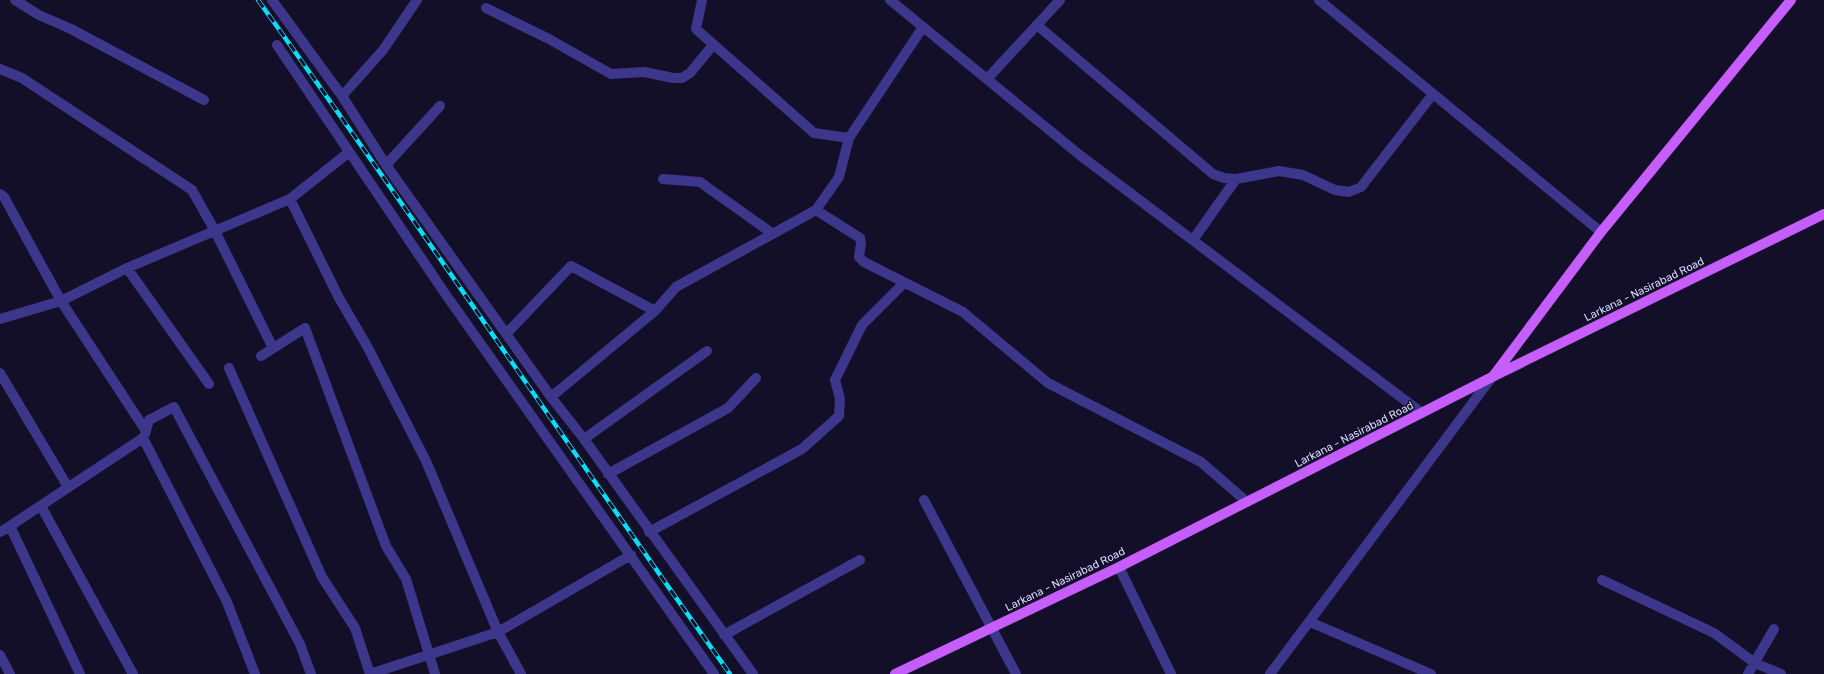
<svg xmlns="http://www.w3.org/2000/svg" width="1824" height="674" viewBox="0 0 1824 674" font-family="Rubik,sans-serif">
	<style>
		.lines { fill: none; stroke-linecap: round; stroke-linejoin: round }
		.minor { stroke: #3c378b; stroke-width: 10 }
		.major { stroke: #c65eff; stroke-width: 10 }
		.rail-casing { stroke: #03e0ff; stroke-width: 4.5 }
		.rail { stroke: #140f29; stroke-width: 3; stroke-dasharray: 9; stroke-linecap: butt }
		.labels { text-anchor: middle; stroke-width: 3; stroke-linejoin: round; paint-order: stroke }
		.street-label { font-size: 11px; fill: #dcd7ff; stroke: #140f29 }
	</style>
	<rect width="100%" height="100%" fill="#140f29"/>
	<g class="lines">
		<path class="minor" d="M15,0L39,15L71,29L204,100
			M272,0L342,96L386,165L551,397L584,439L753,674
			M702,0L696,29L814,133L849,138
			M890,0L1081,156L1422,413
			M1319,0L1601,232
			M486,8L549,39L611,74L644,72L673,78H682L690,73L713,45
			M1037,25L1213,174L1224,178L1236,179L1279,171L1303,175L1335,190L1349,192L1361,187L1433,94
			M277,45L444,292L714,674
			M0,69L22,78L192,190L215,231L273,348
			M987,79L1060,0
			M342,96L383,50L417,0
			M386,165L440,106
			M663,179L700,182L773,234
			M0,194L4,197L61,301L0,319
			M290,199L339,298L367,346L426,461L498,632L521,674
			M816,210L860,238L861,244L859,257L864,262L963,312L1048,383L1201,462L1247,502
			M1193,240L1236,179
			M127,268L209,384
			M506,334L571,266L655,311
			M261,356L305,328L386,546L406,579L435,674
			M229,368L322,577L355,628L370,674
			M0,373L68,487
			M551,397L655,311L676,287L816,210L839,177L849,138L923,27
			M146,431L61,301L127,268L290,199L348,153
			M145,434L149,420L174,407L300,644L311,674
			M584,439L707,351
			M608,474L728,408L756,378
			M924,500L1016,674
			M41,506L133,674
			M10,526L143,438L227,602L255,674
			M0,532L10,526L80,674
			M649,532L802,449L839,416L840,399L835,380L862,325L904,283
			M1119,567L1171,674
			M1602,580L1714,633L1755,663L1781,674
			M1310,622L1431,674
			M724,635L860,560
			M0,655L10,674
			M370,674L498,632L631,555
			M1270,674L1492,377
			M1748,674L1774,629"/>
		<path class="major" d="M1494,375L1601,232L1791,0
			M895,674L1119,567L1492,377L1824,214"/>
		<defs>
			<path id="rail" d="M258,0C418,223 571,451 730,674"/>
		</defs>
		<use href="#rail" class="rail-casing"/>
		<use href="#rail" class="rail"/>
	</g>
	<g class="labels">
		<g class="street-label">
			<text transform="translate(1644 289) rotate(-26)" y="4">Larkana - Nasirabad Road</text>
			<text transform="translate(1354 434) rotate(-27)" y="4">Larkana - Nasirabad Road</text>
			<text transform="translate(1065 579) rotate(-26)" y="4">Larkana - Nasirabad Road</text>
		</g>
	</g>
</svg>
